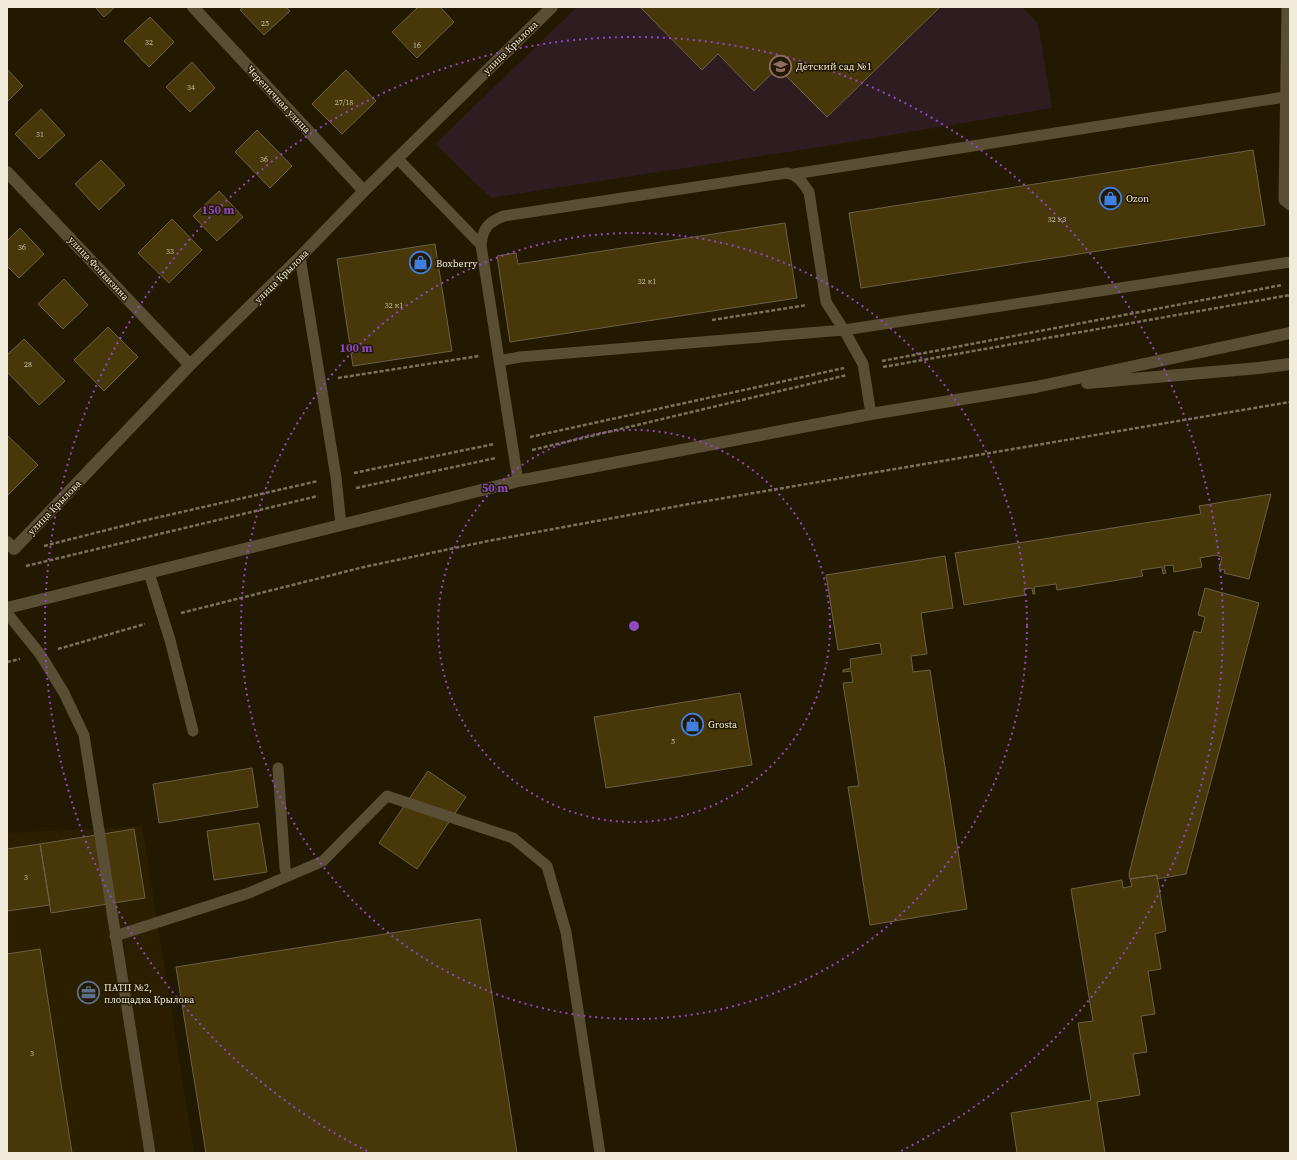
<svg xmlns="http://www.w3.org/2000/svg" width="1297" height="1160" viewBox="0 0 1297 1160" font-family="'Source Serif 4',serif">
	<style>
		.built { fill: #2c1f00 }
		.education { fill: #2e1c21 }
		.building { fill: #473709; stroke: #6c6046 }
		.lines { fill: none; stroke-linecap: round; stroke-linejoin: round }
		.path { stroke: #79715c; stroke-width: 2.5; stroke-dasharray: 4 2; stroke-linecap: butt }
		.lane { stroke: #5a4f35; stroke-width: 11 }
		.street { stroke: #5a4f35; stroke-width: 12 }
		.ring { fill: none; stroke: #8d49c3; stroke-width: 2; stroke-dasharray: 2 4 }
		.labels { text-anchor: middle; stroke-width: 3; stroke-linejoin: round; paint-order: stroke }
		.number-label { font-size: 8px; fill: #c6bea6 }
		.street-label { font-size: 10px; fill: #f1ebdb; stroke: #231901 }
		.poi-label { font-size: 10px; fill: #f1ebdb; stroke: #231901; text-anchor: start }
		.centre { fill: #8d49c3; stroke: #231901; stroke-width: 2 }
		.ring-label { font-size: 12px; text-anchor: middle; font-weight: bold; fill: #8d49c3; stroke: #231901; stroke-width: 3; stroke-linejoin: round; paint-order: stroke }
	</style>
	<rect width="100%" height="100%" fill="#231901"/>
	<path class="built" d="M142,826L194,1153H7V833Z"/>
	<path class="education" d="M577,7H1022L1038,24L1052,108L814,148L491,198L435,144Z"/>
	<path class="building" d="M95,7H115L104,17Z
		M243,7H286L290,11L264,35L240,10Z
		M418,7H440L454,22L417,58L392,32Z
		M640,7H940L827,117L778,68L754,91L718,54L702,70Z
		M150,17L174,42L149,67L124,41Z
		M192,62L215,88L190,112L166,87Z
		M7,69L23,86L7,102Z
		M346,70L376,101L342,134L312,104Z
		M41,109L65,135L39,159L15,134Z
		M257,130L292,166L270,188L235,152Z
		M1253,150L1265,225L861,288L849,213Z
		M101,160L125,185L99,210L75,184Z
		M219,191L243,217L217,241L193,216Z
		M172,219L202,250L169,283L138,253Z
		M785,223L797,298L510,342L497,256L516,253L518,264Z
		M20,228L44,254L19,278L7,266V241Z
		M435,244L452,351L353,366L337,259Z
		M64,279L88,305L63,329L38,304Z
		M108,327L138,357L104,391L74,360Z
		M24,339L65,381L39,405L7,372V355Z
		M7,435L38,465L7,496Z
		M1271,494L1249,579L1224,573L1225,570L1219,569L1222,557L1216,555L1200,558L1202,567L1174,572L1173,565L1164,566L1166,573L1163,574L1162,567L1141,570L1143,576L1057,590L1056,584L1034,587L1035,594H1033L1032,588L1024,589L1025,595L964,605L955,553L1201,514L1199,506Z
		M945,556L953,608L921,613L927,654L911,656L913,672L930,670L967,909L870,925L848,787L859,786L843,683L853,682L851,671L843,672V670L851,668L850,659L882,654L880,643L838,650L826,575Z
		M1205,588L1259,603L1186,874L1157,879V875L1130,879L1129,874L1143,818L1194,631L1201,633L1205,617L1198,615Z
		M740,693L752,765L606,788L594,717Z
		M252,768L258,807L159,823L153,784Z
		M428,771L466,797L417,869L379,843Z
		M259,823L267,872L214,880L207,831Z
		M134,829L145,898L51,913L40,844Z
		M40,844L50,905L7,911V849Z
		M1157,875L1166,931L1155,934L1161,969L1148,971L1155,1014L1141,1016L1147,1052L1133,1054L1140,1095L1097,1102L1105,1153H1017L1011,1113L1091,1100L1078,1023L1093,1021L1071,889L1122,880L1123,888L1132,886L1130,879Z
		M480,919L517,1153H206L176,967Z
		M40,949L72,1153H7V954Z"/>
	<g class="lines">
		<path class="path" d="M712,320L807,305
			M882,361L1282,285
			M883,367L1290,295
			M338,378L479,356
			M530,437L844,368
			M532,450L847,375
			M354,473L494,444
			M356,488L496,458
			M44,546L142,521L318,481
			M26,566L318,496
			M181,613L364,567L488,541L689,504L1290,402
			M58,649L145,624
			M7,662L20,659"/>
		<path class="lane" d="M1287,7L1284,200L1290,205
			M397,158L481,245
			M794,174L1285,97
			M300,257L336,477L341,525
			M499,361L520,357L844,330L1290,262
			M518,481L481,245C483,228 488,222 504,216L787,173C798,175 802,182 809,192L826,302L844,330L863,364L871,414
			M149,573L170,640L193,731
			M7,613L40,654L64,693L84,735L150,1153
			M278,768L285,868L287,876
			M115,936L249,893L323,861L387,796L513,838L547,866L566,932L600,1153"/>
		<path class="street" d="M193,7L364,191
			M7,172L190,365
			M1087,383L1259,368L1290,364
			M7,542L14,549L190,365L300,257L364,191L552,7
			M7,608L518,481L871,414L1036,387L1290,333"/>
	</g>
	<g class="ring">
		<circle cx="634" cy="626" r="196"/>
		<circle cx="634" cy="626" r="393"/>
		<path d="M367 1151A589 589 0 1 1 901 1151"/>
	</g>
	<defs>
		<symbol id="school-ring" viewBox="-11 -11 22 22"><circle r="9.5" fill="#231901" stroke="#8d6e63" stroke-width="1.5"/><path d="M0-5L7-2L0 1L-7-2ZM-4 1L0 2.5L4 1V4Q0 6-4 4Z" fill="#8d6e63"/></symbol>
		<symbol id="shop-ring" viewBox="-11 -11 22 22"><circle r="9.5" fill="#231901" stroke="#3f7fe0" stroke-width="1.5"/><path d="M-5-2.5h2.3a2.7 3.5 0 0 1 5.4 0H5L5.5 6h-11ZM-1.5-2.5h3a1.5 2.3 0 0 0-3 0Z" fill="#3f7fe0"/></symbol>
		<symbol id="office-ring" viewBox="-11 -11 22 22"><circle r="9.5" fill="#231901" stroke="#5c6f8a" stroke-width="1.5"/><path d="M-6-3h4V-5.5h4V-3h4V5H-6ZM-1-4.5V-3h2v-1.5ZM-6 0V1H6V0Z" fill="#5c6f8a"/></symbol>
	</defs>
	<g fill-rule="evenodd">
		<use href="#school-ring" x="768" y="54" width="25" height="25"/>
		<use href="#shop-ring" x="1098" y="186" width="25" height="25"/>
		<use href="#shop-ring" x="408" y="250" width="25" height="25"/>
		<use href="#shop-ring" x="680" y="712" width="25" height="25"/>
		<use href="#office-ring" x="76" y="980" width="25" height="25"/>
	</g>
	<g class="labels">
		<g class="number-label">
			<text x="265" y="26">25</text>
			<text x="149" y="45">32</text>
			<text x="417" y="48">16</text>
			<text x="191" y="90">34</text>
			<text x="344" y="105">27/18</text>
			<text x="40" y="137">31</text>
			<text x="264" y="162">36</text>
			<text x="1057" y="222">32 к3</text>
			<text x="22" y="250">36</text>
			<text x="170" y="254">33</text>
			<text x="647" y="284">32 к1</text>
			<text x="394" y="308">32 к1</text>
			<text x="28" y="367">28</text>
			<text x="673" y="744">5</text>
			<text x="26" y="880">3</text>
			<text x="32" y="1056">3</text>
		</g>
		<g class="street-label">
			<text transform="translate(510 47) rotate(-44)" y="4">улица Крылова</text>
			<text transform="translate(279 99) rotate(47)" y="4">Черепичная улица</text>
			<text transform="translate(99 268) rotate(47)" y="4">улица Фонвизина</text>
			<text transform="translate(281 276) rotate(-45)" y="4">улица Крылова</text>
			<text transform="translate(54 507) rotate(-46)" y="4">улица Крылова</text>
		</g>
		<g class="poi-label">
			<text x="796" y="70">Детский сад №1</text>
			<text x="1126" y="202">Ozon</text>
			<text x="436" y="267">Boxberry</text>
			<text x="708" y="728">Grosta</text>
			<text x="104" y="991">ПАТП №2,<tspan x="104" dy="12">площадка Крылова</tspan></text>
		</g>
	</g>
	<circle cx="634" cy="626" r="6" class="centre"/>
	<g class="ring-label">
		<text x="218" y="214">150 m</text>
		<text x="356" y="352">100 m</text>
		<text x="495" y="492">50 m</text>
	</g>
	<rect width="1297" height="1160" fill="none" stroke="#f1ebdb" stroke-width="16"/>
</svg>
